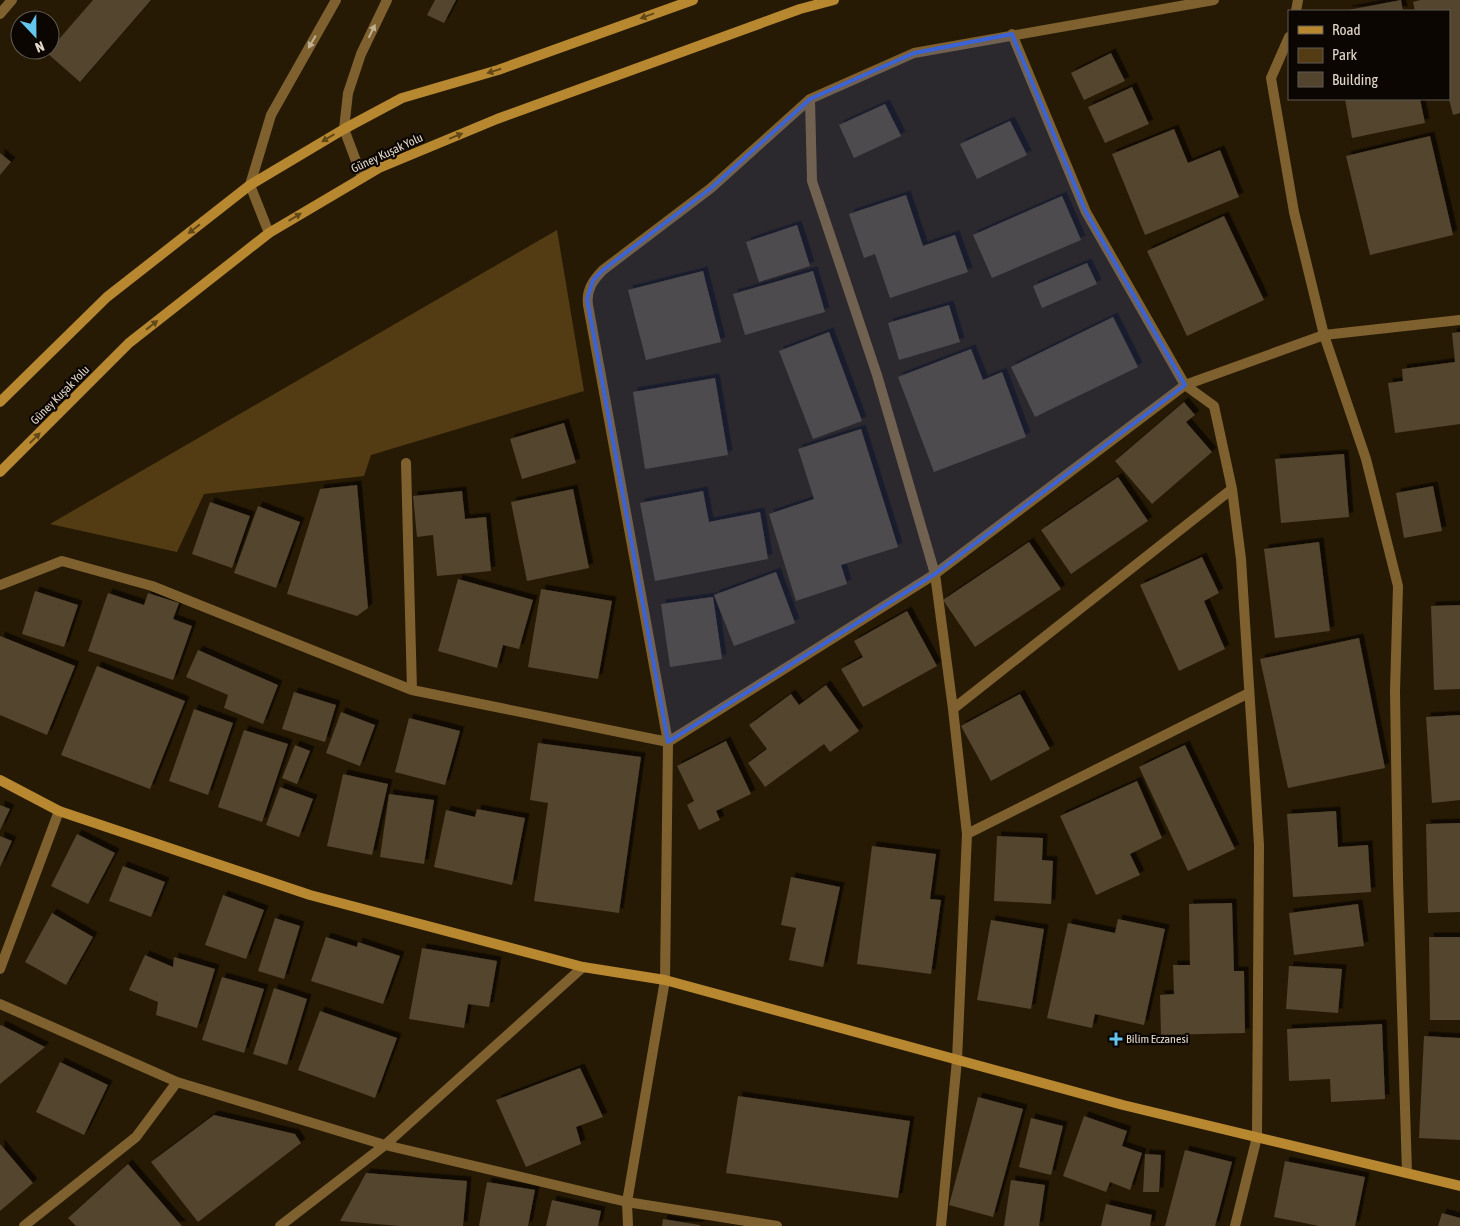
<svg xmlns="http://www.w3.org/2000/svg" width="1460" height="1226" viewBox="0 0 1460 1226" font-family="'Asap Condensed',sans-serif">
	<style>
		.green { fill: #533c13 }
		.building { fill: #53442e; filter: url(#shadow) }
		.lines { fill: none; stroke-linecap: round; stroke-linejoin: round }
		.minor { stroke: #7f612f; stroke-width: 10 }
		.tertiary { stroke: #7f612f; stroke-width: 10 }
		.secondary { stroke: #b88831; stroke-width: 10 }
		.oneway { fill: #624719 }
		.oneway2 { fill: #bfaf95 }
		.marked { fill: #3b63d6; fill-opacity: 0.2; stroke: #3b63d6; stroke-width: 4; stroke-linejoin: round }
		.poi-dot { fill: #64c5ee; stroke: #0b0601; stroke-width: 2 }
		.labels { text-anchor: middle; stroke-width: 4.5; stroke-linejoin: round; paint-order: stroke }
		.street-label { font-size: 12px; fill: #e2d9cc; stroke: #0b0601 }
		.poi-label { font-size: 12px; fill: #e2d9cc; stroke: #0b0601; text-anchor: start }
	</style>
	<defs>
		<filter id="shadow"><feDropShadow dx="4.5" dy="-4.5" stdDeviation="0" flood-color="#0009"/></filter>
	</defs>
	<rect width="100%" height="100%" fill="#271a04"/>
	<path class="green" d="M557,230L584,391L371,455L364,476L204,494L177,552L50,524Z"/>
	<path class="building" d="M93,0H151L80,82L47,53Z
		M435,0H456L444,23L427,15Z
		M1401,0L1403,11H1348V10Z
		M1420,0H1460V113L1453,115L1449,99V11H1415L1413,2Z
		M1111,53L1125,81L1084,100L1071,73Z
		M1132,87L1149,124L1105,143L1088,107Z
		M1345,99H1420L1425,123L1352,138Z
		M885,104L901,136L854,158L839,125Z
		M1010,121L1027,155L977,179L960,144Z
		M1174,129L1188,163L1220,150L1239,197L1145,235L1112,154Z
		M1430,136L1453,235L1370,255L1346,156Z
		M0,153L11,162L0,175Z
		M906,195L923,246L955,235L968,272L890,298L875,254L864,258L849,214Z
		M1062,196L1081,240L992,278L973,235Z
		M1224,216L1264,300L1187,336L1147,251Z
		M797,225L810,266L759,282L746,242Z
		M1087,263L1097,284L1042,308L1033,286Z
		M703,271L721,342L646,360L628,290Z
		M813,271L825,312L745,335L733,294Z
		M949,305L960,342L899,360L888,323Z
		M1113,317L1138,367L1035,417L1011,367Z
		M829,332L862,421L813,439L779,351Z
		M1460,332V424L1395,433L1388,383L1403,381L1402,369L1455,362L1452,333Z
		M971,349L983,380L1002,372L1026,437L934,472L898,377Z
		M715,378L728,455L645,469L633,392Z
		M1184,402L1195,415L1186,422L1212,452L1152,504L1115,461Z
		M564,423L576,463L522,479L510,439Z
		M861,429L898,547L841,565L847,584L796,601L769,514L814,499L798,449Z
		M1344,454L1349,517L1281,523L1275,459Z
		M1118,477L1148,521L1071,574L1041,530Z
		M357,485L368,608L357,616L287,594L320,489Z
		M1433,486L1442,531L1404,538L1396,493Z
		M573,489L589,568L527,581L511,502Z
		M462,491L465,519L486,517L491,571L437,576L433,535L417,537L413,496Z
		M703,491L709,522L760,512L768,559L655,581L640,503Z
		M210,502L250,516L232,568L192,554Z
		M258,506L300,522L276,588L234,573Z
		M1029,542L1061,589L975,647L943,600Z
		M1319,542L1330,631L1275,638L1264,549Z
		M1202,557L1219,593L1204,601L1225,649L1179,671L1140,585Z
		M776,572L795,623L734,646L714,595Z
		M458,579L533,600L519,649L503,645L497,668L438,651Z
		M541,589L612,601L598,679L528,667Z
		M35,591L78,605L64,647L22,634Z
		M108,593L144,605L148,593L179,603L173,619L192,626L173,680L88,651Z
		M713,597L722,659L670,667L661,604Z
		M1460,605V689L1434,690L1431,606Z
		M907,611L937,666L863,707L841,669L863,657L854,641Z
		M0,636L75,666L47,735L0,715Z
		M1359,638L1385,768L1288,788L1260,659Z
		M198,650L278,685L263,724L224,708L228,695L186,677Z
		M97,666L185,701L150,789L61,755Z
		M826,685L859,731L830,752L824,744L765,787L748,763L767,749L749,725L791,694L799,705Z
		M294,692L336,705L325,742L282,729Z
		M1020,694L1050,749L991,781L961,726Z
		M194,709L233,723L208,795L169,781Z
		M341,712L375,725L360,766L326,753Z
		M1460,715V800L1432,803L1426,717Z
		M409,718L460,731L445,785L395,772Z
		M244,730L288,744L262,822L218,807Z
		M726,741L751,794L716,811L720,820L699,830L687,805L694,801L677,766Z
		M538,743L641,757L619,913L534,901L548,803L530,800Z
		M295,745L310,751L297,784L282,778Z
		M1185,745L1235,849L1188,871L1139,767Z
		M343,774L388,784L372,855L327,846Z
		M1137,781L1162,838L1130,854L1140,875L1096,895L1060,816Z
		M280,787L313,799L299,837L266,825Z
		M389,794L434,800L424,864L380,857Z
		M0,805L10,809L0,830Z
		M477,809L525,818L512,885L434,867L446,810L475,817Z
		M1336,811L1338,847L1368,845L1371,892L1293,897L1287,814Z
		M1460,823V912L1428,913L1426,824Z
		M77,834L115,853L88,904L51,886Z
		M0,836L12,841L0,867Z
		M997,836L1043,838L1042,860L1053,861L1051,904L994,901Z
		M872,846L936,854L930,899L941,900L931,974L857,964Z
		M123,866L165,882L151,917L109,901Z
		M791,877L840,887L823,967L789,960L796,928L781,925Z
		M223,895L264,910L246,959L205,945Z
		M1232,903L1234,971H1244L1245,1033L1161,1035L1160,995L1174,994L1173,965H1190L1189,904Z
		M1358,904L1364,946L1294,955L1289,913Z
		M52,913L93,937L66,985L25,962Z
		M275,918L300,926L284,979L258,971Z
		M1118,919L1165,929L1144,1025L1095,1014L1092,1028L1047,1018L1068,923L1115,933Z
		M991,920L1044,929L1031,1009L977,1000Z
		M326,937L357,947L358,942L400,956L383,1004L311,981Z
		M1429,937H1460V1020H1430Z
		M422,948L497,961L489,1007L468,1004L464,1028L409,1019Z
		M145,955L173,967L174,957L215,969L197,1028L156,1015L158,1002L129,990Z
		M1289,966L1342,969L1338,1013L1286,1009Z
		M222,977L264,989L244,1053L202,1040Z
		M274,988L307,999L287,1065L253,1054Z
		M320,1011L397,1038L375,1098L298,1070Z
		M1382,1024L1385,1099L1331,1102L1330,1079L1289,1081L1287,1029Z
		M1,1025L45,1047L0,1084V1026Z
		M1424,1036L1460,1038V1140L1419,1138Z
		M60,1062L108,1085L84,1135L36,1112Z
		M580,1068L603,1117L576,1127L581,1144L526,1167L496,1100Z
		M738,1096L910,1121L898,1198L726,1173Z
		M978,1097L1023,1109L993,1217L949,1205Z
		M214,1115L295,1134L301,1143L198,1222L151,1162Z
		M1084,1116L1127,1131L1122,1146L1142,1153L1130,1190L1110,1182L1106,1192L1063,1176Z
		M1031,1118L1063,1126L1051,1175L1019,1167Z
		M0,1144L33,1183L0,1211Z
		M1185,1150L1232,1162L1215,1226H1165Z
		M1145,1154L1161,1155L1159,1192H1143Z
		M1285,1161L1365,1177L1355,1226H1319L1274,1217Z
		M128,1164L182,1226H76L68,1218Z
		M366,1173L467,1181L463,1226H400L340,1221Z
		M1011,1180L1045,1185L1039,1226H1004Z
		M487,1182L535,1190L528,1226H479Z
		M552,1200L601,1211L598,1226H546Z
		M1106,1204L1152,1215L1150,1226H1101Z
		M1442,1213L1460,1218V1226H1438Z
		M663,1219L700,1225V1226H662Z"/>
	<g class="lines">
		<path class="minor" d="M0,14L12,0
			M1012,34L1086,212L1185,385L1214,406L1232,489L1241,559L1259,845L1257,1137L1235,1226
			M810,99L812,181L877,375L935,574L953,709L967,834L957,1060L941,1226
			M406,463L412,690
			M0,585L62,561L152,586L412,690L668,742L588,305C586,290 593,280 603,270L711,188L810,99L914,53L1214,0
			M953,709L1232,489
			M967,834L1249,693
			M0,969L59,811
			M0,1004L177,1082L385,1145L627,1202L777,1226
			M24,1226L136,1137L177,1082
			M280,1226L385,1145L583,967
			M628,1226L627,1202L665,980L668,742L935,574L1185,385L1324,335L1460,320"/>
		<path class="tertiary" d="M1296,11L1298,0
			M1289,37L1271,78L1294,212L1324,335L1366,459L1398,586L1395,691L1398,879L1407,1173
			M362,177L344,129L348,93L361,54L387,0
			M269,233L250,185L271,115L336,0"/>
		<path class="secondary" d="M0,402L107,297L250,185L344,129L402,98L498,70L693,0
			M0,472L129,343L269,233L379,168L497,119L800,9L834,0
			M0,780L59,811L310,895L583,967L665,980L1123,1105L1460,1186"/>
	</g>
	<defs><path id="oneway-solid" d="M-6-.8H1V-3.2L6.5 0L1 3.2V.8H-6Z" transform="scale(1.25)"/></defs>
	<g class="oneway">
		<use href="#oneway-solid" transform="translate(647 16) rotate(160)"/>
		<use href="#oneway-solid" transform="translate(494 71) rotate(163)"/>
		<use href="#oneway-solid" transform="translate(456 136) rotate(-22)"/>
		<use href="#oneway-solid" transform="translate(328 138) rotate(149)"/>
		<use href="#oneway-solid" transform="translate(295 217) rotate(-31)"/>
		<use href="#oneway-solid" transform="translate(194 229) rotate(142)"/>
		<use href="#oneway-solid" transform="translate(152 325) rotate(-38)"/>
		<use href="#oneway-solid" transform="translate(35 438) rotate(-45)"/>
	</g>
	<g class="oneway2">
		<use href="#oneway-solid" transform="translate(372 31) rotate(-64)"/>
		<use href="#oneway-solid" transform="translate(312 42) rotate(120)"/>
	</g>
	<path class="marked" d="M1012,34L1086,212L1185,385L935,574L668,742L587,299L593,280L603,270L711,188L810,99L914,53Z"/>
	<path class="poi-dot" d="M1113.5 1031.5h5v5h5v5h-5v5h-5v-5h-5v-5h5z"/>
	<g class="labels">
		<g class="street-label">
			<text transform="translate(387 153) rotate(-25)" y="4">Güney Kuşak Yolu</text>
			<text transform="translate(60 395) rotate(-45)" y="4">Güney Kuşak Yolu</text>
		</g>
		<g class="poi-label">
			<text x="1126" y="1043">Bilim Eczanesi</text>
		</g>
	</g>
	<rect x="1288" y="10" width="162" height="90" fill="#0b0601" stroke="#615a52"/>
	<rect x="1298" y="26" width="25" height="8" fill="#b88831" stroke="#615a52"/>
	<text x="1332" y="35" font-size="15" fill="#e2d9cc">Road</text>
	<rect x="1298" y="48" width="25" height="15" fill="#533c13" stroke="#615a52"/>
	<text x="1332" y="60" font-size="15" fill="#e2d9cc">Park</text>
	<rect x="1298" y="72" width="25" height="15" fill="#53442e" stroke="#615a52"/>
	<text x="1332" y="85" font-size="15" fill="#e2d9cc">Building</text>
	<g transform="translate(35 35) rotate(158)"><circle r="24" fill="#0b0601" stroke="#615a52"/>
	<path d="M0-4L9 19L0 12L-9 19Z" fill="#64c5ee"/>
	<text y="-8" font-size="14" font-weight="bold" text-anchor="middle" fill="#e2d9cc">N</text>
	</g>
</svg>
